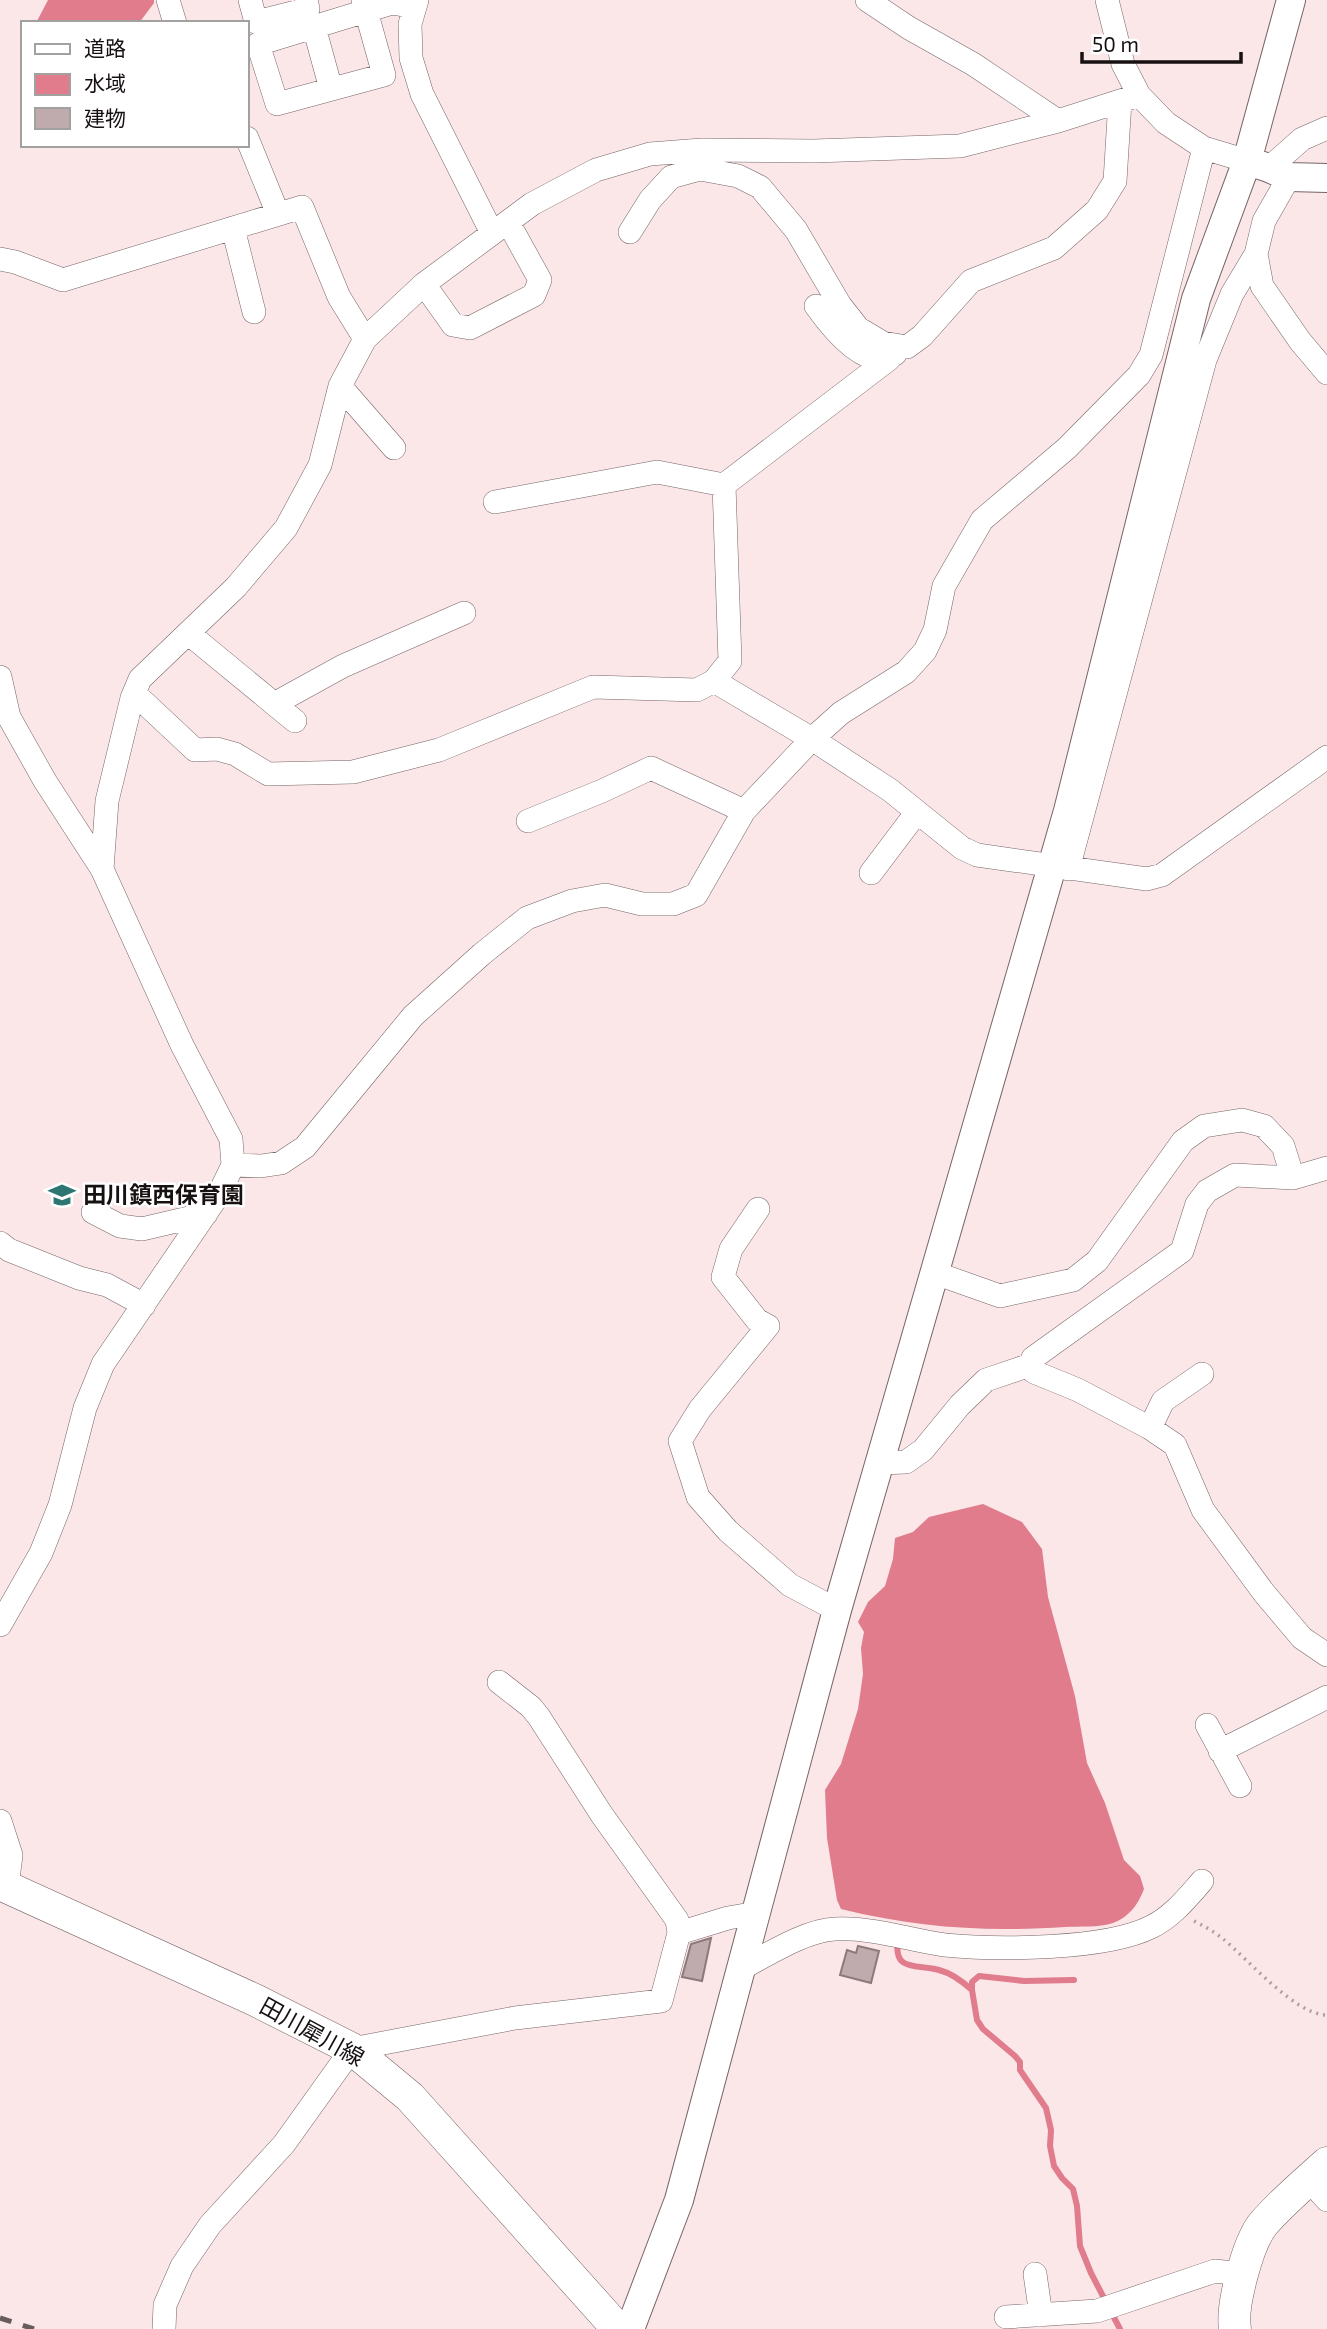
<svg xmlns="http://www.w3.org/2000/svg" width="1327" height="2329" viewBox="0 0 1327 2329" font-family="'Exo 2','Noto Sans JP',sans-serif">
	<style>
		.water { fill: #e07c8c }
		.lines { fill: none; stroke-linecap: round; stroke-linejoin: round }
		.stream { stroke: #e07c8c; stroke-width: 6 }
		.building { fill: #bfabad; stroke: #8c797b; stroke-width: 2 }
		.minor-casing { stroke: #776567; stroke-width: 24 }
		.tertiary-casing { stroke: #776567; stroke-width: 30 }
		.secondary-casing { stroke: #776567; stroke-width: 33 }
		.path { stroke: #ae9ea0; stroke-width: 3.5; stroke-dasharray: 2 5; stroke-linecap: butt }
		.minor { stroke: #fff; stroke-width: 23 }
		.tertiary { stroke: #fff; stroke-width: 28 }
		.secondary { stroke: #fff; stroke-width: 32 }
		.rail { stroke: #685c5e; stroke-width: 5; stroke-dasharray: 12 12; stroke-linecap: butt }
		.labels { text-anchor: middle; stroke-width: 5; stroke-linejoin: round; paint-order: stroke }
		.poi-label { font-size: 23px; font-weight: bold; fill: #181112; stroke: #fff; text-anchor: start }
		.street-label { font-size: 23px; fill: #181112; stroke: #fff }
	</style>
	<rect width="100%" height="100%" fill="#fbe6e8"/>
	<path class="water" d="M48,0H154V3L139,23H36Z
		M983,1504L1022,1522L1042,1549L1048,1597L1075,1696L1087,1763L1105,1803L1124,1860L1140,1876L1144,1889C1138,1905 1129,1917 1113,1923C1099,1928 1079,1926 1065,1927C986,1932 918,1928 841,1909L837,1900L827,1838L825,1790L841,1764L858,1709L863,1674L861,1648L864,1632L858,1622L868,1602L885,1586L893,1559L895,1538L913,1532L929,1517Z"/>
	<g class="lines">
		<path class="stream" d="M898,1941C893,1972 917,1964 939,1970C951,1973 962,1981 972,1990L977,2020L983,2029L1015,2056L1020,2062V2070L1046,2108L1051,2130L1050,2146L1054,2166L1062,2178L1073,2189L1077,2206L1080,2246L1091,2273L1106,2302
			M972,1990V1982L979,1976L1024,1981L1074,1980
			M1111,2312L1120,2329"/>
	</g>
	<path class="building" d="M711,1938L702,1981L682,1977L691,1944Z
		M858,1946L879,1951L871,1983L840,1975L847,1950L856,1953Z"/>
	<g class="lines">
		<defs>
			<path id="minor" d="M168,0L175,23
				M250,0L256,22L308,9L306,0
				M363,0L384,75L277,104L258,44L392,3L415,7
				M417,0L410,24L411,58L422,94L492,233
				M867,0L909,28L973,64L1058,121
				M1107,0L1123,64L1139,95L1166,123L1204,148L1247,161
				M314,27L331,89
				M247,138L278,214
				M1269,168L1302,139L1327,128
				M1289,177L1264,221L1256,254L1262,286L1300,341L1327,373
				M233,228L254,312
				M630,232L650,200L671,177L700,169L738,176L760,187L796,230L840,305L858,328L883,343L907,347L922,336L971,281L1054,248L1097,210L1115,181L1120,101
				M0,259L15,262L63,280L302,207L339,297L365,339
				M424,284L453,325L470,328L534,295L540,280L508,222
				M816,306C831,327 866,373 895,354
				M340,386L394,448
				M495,502L657,472L724,485
				M188,633L295,721
				M0,677L9,717L45,781L102,869L182,1045L231,1139L233,1165L219,1194L103,1364L85,1408L60,1505L41,1553L0,1625
				M714,681L812,739L890,790L962,848L977,855L1147,879L1162,875L1327,757
				M134,693L195,750L217,749L235,754L268,774L353,772L439,750L593,687L697,690L714,681L730,661L724,485L889,359
				M274,704L343,666L464,613
				M528,821L602,791L651,768L744,811
				M102,869L107,801L132,698L140,679L236,587L286,528L320,465L340,386L365,339L424,284L532,204L596,170L650,154L702,150L814,151L960,146L1058,121L1139,95
				M1068,869L1205,360L1232,294L1256,254
				M871,873L917,812
				M233,1165L261,1166L281,1163L305,1147L413,1016L482,954L527,918L572,901L605,895L642,904H673L696,895L744,811L812,739L841,713L906,672L925,651L935,630L944,586L982,520L1067,448L1139,375L1151,355L1204,148
				M1327,1168L1293,1178L1235,1175L1207,1191L1197,1204L1182,1251L1033,1358L1034,1372L1078,1390L1150,1428L1175,1445L1203,1510L1264,1593L1302,1638L1327,1655
				M758,1209L731,1249L723,1277L757,1320L768,1326L700,1409L680,1441L698,1497L728,1531L790,1585L837,1610
				M93,1212L120,1226L142,1229L206,1214
				M0,1243L9,1250L79,1278L107,1285L144,1305
				M935,1273L1000,1296L1073,1280L1097,1261L1183,1141L1204,1126L1242,1120L1264,1126L1283,1146L1293,1178
				M1150,1428L1163,1401L1202,1374
				M880,1463L906,1462L923,1450L960,1405L986,1380L1033,1364
				M499,1682L531,1707L539,1717L602,1815L677,1920L679,1933
				M1207,1725L1240,1786
				M1220,1751L1327,1697
				M0,1821L11,1855L7,1887
				M742,1968C767,1955 806,1930 835,1929C873,1927 908,1940 945,1945C997,1950 1105,1950 1151,1927C1172,1917 1187,1898 1202,1881
				M1309,2180L1327,2200
				M1035,2274L1041,2315
				M1006,2317L1097,2311L1215,2271L1241,2274
				M164,2329L165,2305L182,2266L210,2225L284,2144L352,2049L515,2018L661,2001L679,1933L728,1918L757,1913"/>
			<path id="tertiary" d="M1247,161L1269,168L1289,177L1327,178
				M630,2329L679,2200L837,1610L1068,811L1196,299L1247,161L1291,0"/>
			<path id="secondary" d="M0,1884L255,2000L352,2049L410,2097L618,2329
				M1235,2329C1231,2305 1248,2243 1263,2224C1282,2202 1306,2182 1327,2163"/>
		</defs>
		<use href="#minor" class="minor-casing"/>
		<use href="#tertiary" class="tertiary-casing"/>
		<use href="#secondary" class="secondary-casing"/>
		<path class="path" d="M1194,1921C1204,1926 1213,1931 1222,1938C1248,1959 1295,2015 1327,2015"/>
		<use href="#minor" class="minor"/>
		<use href="#tertiary" class="tertiary"/>
		<use href="#secondary" class="secondary"/>
		<path class="rail" d="M0,2318L34,2329"/>
	</g>
	<defs>
		<symbol id="school-bare" viewBox="-9 -9 18 18"><path d="M0-5L7-2L0 1L-7-2ZM-4 1L0 2.5L4 1V4Q0 6-4 4Z" fill="#2d7672" stroke="#fff" stroke-width="2.5" paint-order="stroke"/></symbol>
	</defs>
	<g fill-rule="evenodd">
		<use href="#school-bare" x="43" y="1176" width="38" height="38"/>
	</g>
	<g class="labels">
		<g class="poi-label">
			<text x="83" y="1203">田川鎮西保育園</text>
		</g>
		<g class="street-label">
			<text transform="translate(312 2032) rotate(29)" y="8">田川犀川線</text>
		</g>
	</g>
	<rect x="21" y="21" width="228" height="126" fill="#ffffff" stroke="#a3a0a0" stroke-width="2"/>
	<rect x="35" y="44" width="35" height="10" fill="#ffffff" stroke="#a3a0a0" stroke-width="2"/>
	<text x="84" y="56" font-size="21" fill="#181112">道路</text>
	<rect x="35" y="74" width="35" height="21" fill="#e07c8c" stroke="#a3a0a0" stroke-width="2"/>
	<text x="84" y="91" font-size="21" fill="#181112">水域</text>
	<rect x="35" y="108" width="35" height="21" fill="#bfabad" stroke="#a3a0a0" stroke-width="2"/>
	<text x="84" y="126" font-size="21" fill="#181112">建物</text>
	<path d="M1082 52v10h159v-10" fill="none" stroke="#181112" stroke-width="3.5"/>
	<text x="1092" y="52" font-size="21" fill="#181112" stroke="#ffffff" stroke-width="5" paint-order="stroke">50 m</text>
</svg>
